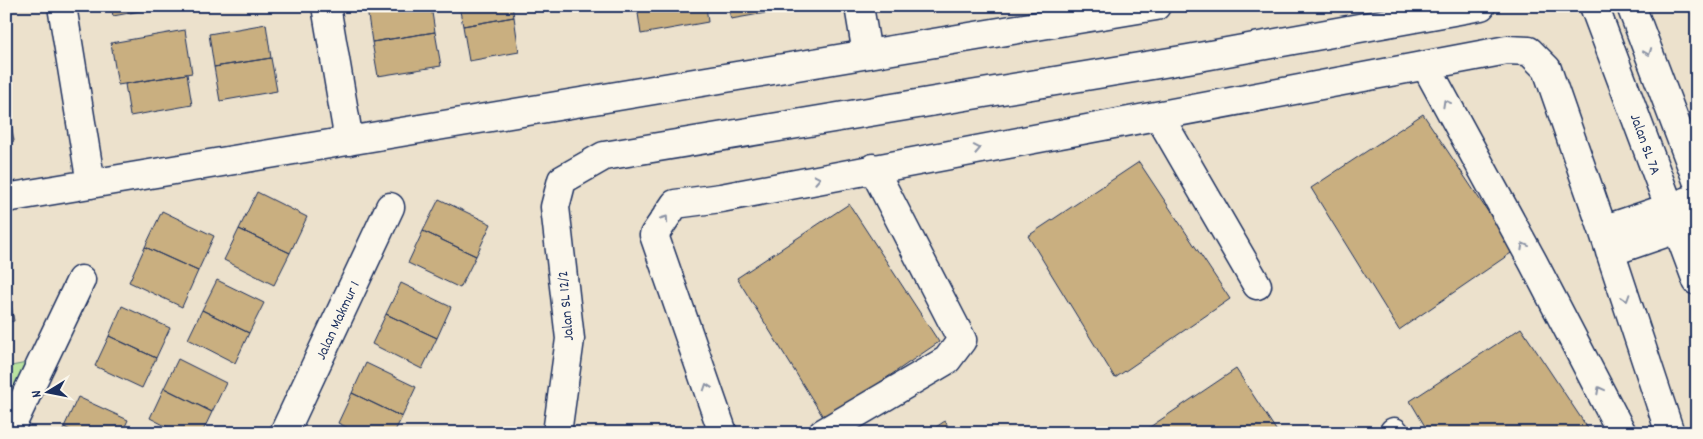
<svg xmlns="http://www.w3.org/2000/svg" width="1703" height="439" viewBox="0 0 1703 439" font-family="Dekko,sans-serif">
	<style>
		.green { fill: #b9e3a0; stroke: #6a897f }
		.building { fill: #c9af80; stroke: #1b2f5e }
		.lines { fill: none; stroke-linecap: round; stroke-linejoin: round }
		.minor-casing { stroke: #1b2f5e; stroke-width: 31 }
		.minor { stroke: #fbf7ec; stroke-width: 28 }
		.oneway { stroke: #8b93a5 }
		.labels { text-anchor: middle; stroke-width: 4; stroke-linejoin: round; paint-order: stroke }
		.street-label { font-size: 15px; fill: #1b2f5e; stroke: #fbf7ec }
	</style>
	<rect width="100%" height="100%" fill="#ece1cc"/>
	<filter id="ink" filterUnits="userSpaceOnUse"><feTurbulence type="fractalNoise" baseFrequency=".02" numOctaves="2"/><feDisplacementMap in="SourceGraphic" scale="10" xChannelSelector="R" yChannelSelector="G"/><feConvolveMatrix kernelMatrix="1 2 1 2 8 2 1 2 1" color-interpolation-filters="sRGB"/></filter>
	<g filter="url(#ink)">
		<path class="green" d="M32,362L6,417V367Z"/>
		<path class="building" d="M111,6H167L113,16Z
			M380,6H431L435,32L372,42L367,9Z
			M459,6H512L514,17L463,26Z
			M637,6H706L708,22L641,34Z
			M728,6H782L783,10L731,19Z
			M514,17L519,52L469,61L463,26Z
			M266,24L271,58L214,67L209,34Z
			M185,30L192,73L118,85L111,43Z
			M435,32L441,66L378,76L372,42Z
			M271,58L277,91L220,101L214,67Z
			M187,74L192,105L130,116L125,84Z
			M8,105L14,141L6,143V106Z
			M1423,114L1514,251L1399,330L1311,188Z
			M1139,162L1230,299L1115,378L1028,236Z
			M257,192L307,217L290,253L239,229Z
			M439,199L491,224L476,256L423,231Z
			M849,204L939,342L825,420L737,278Z
			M162,211L214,236L198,271L145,247Z
			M239,229L290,253L274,285L224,260Z
			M423,231L476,256L460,288L408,263Z
			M145,247L198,271L182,307L129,282Z
			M6,277L14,321L6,322Z
			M217,280L264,303L249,333L202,310Z
			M401,283L451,307L437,338L386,314Z
			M122,306L170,328L156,358L109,336Z
			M202,310L249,333L235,363L188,339Z
			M386,314L437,338L422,369L372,344Z
			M1521,328L1591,433H1429L1410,401Z
			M109,336L156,358L142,388L95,366Z
			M178,359L226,383L212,412L164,388Z
			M366,363L416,387L402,417L352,393Z
			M1236,369L1278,433H1141Z
			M164,388L212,412L202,433H179L150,418Z
			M352,393L402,417L394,433H358L338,423Z
			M78,397L128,420L122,433H76L64,427Z
			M945,421L952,433H927Z
			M64,427L76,433H62Z"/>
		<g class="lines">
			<defs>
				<path id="minor" d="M62,6L91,184
					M326,6L349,141
					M859,6L867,54
					M1594,6L1697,281
					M1631,6L1697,180
					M1426,66L1533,262L1622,433
					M1159,116L1257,285
					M6,198L1156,6
					M1603,230L1697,198
					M1610,252L1697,222
					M1394,432L1395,433
					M8,433L81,280
					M284,433L390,207
					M557,433L570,339L555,207L562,180L604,156L1188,59L1481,6
					M723,433L654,235L675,204L721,198L1507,50L1529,51L1547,69L1603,230L1670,433
					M823,433L947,360L962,340L873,168"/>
			</defs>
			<use href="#minor" class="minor-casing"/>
			<use href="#minor" class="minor"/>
		</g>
		<defs><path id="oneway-chevron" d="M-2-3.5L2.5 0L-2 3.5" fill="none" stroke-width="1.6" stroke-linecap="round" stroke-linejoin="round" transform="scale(1.25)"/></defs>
		<g class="oneway">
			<use href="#oneway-chevron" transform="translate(1648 52) rotate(69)"/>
			<use href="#oneway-chevron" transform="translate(1446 103) rotate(-119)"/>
			<use href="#oneway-chevron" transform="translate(977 149) rotate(-11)"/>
			<use href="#oneway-chevron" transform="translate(817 179) rotate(-11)"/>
			<use href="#oneway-chevron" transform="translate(665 219) rotate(-55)"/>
			<use href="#oneway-chevron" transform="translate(1524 246) rotate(-119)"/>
			<use href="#oneway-chevron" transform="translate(1626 298) rotate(72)"/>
			<use href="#oneway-chevron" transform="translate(707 387) rotate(-109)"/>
			<use href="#oneway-chevron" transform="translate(1600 390) rotate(-118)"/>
		</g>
	</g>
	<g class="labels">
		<g class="street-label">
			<text transform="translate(1646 144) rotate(70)" y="5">Jalan SL 7A</text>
			<text transform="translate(565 306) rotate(-95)" y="5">Jalan SL 12/2</text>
			<text transform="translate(337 320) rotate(-65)" y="5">Jalan Makmur 1</text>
		</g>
	</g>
	<rect width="1703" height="439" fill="none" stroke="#fbf7ec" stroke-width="25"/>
	<rect x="12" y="12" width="1678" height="414" fill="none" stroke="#1b2f5e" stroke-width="2" filter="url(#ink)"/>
	<g transform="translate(48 392) rotate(260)" stroke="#fbf7ec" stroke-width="4" paint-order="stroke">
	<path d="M0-4L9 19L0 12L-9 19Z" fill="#1b2f5e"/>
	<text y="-8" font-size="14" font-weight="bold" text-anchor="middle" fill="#1b2f5e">N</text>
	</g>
</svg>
